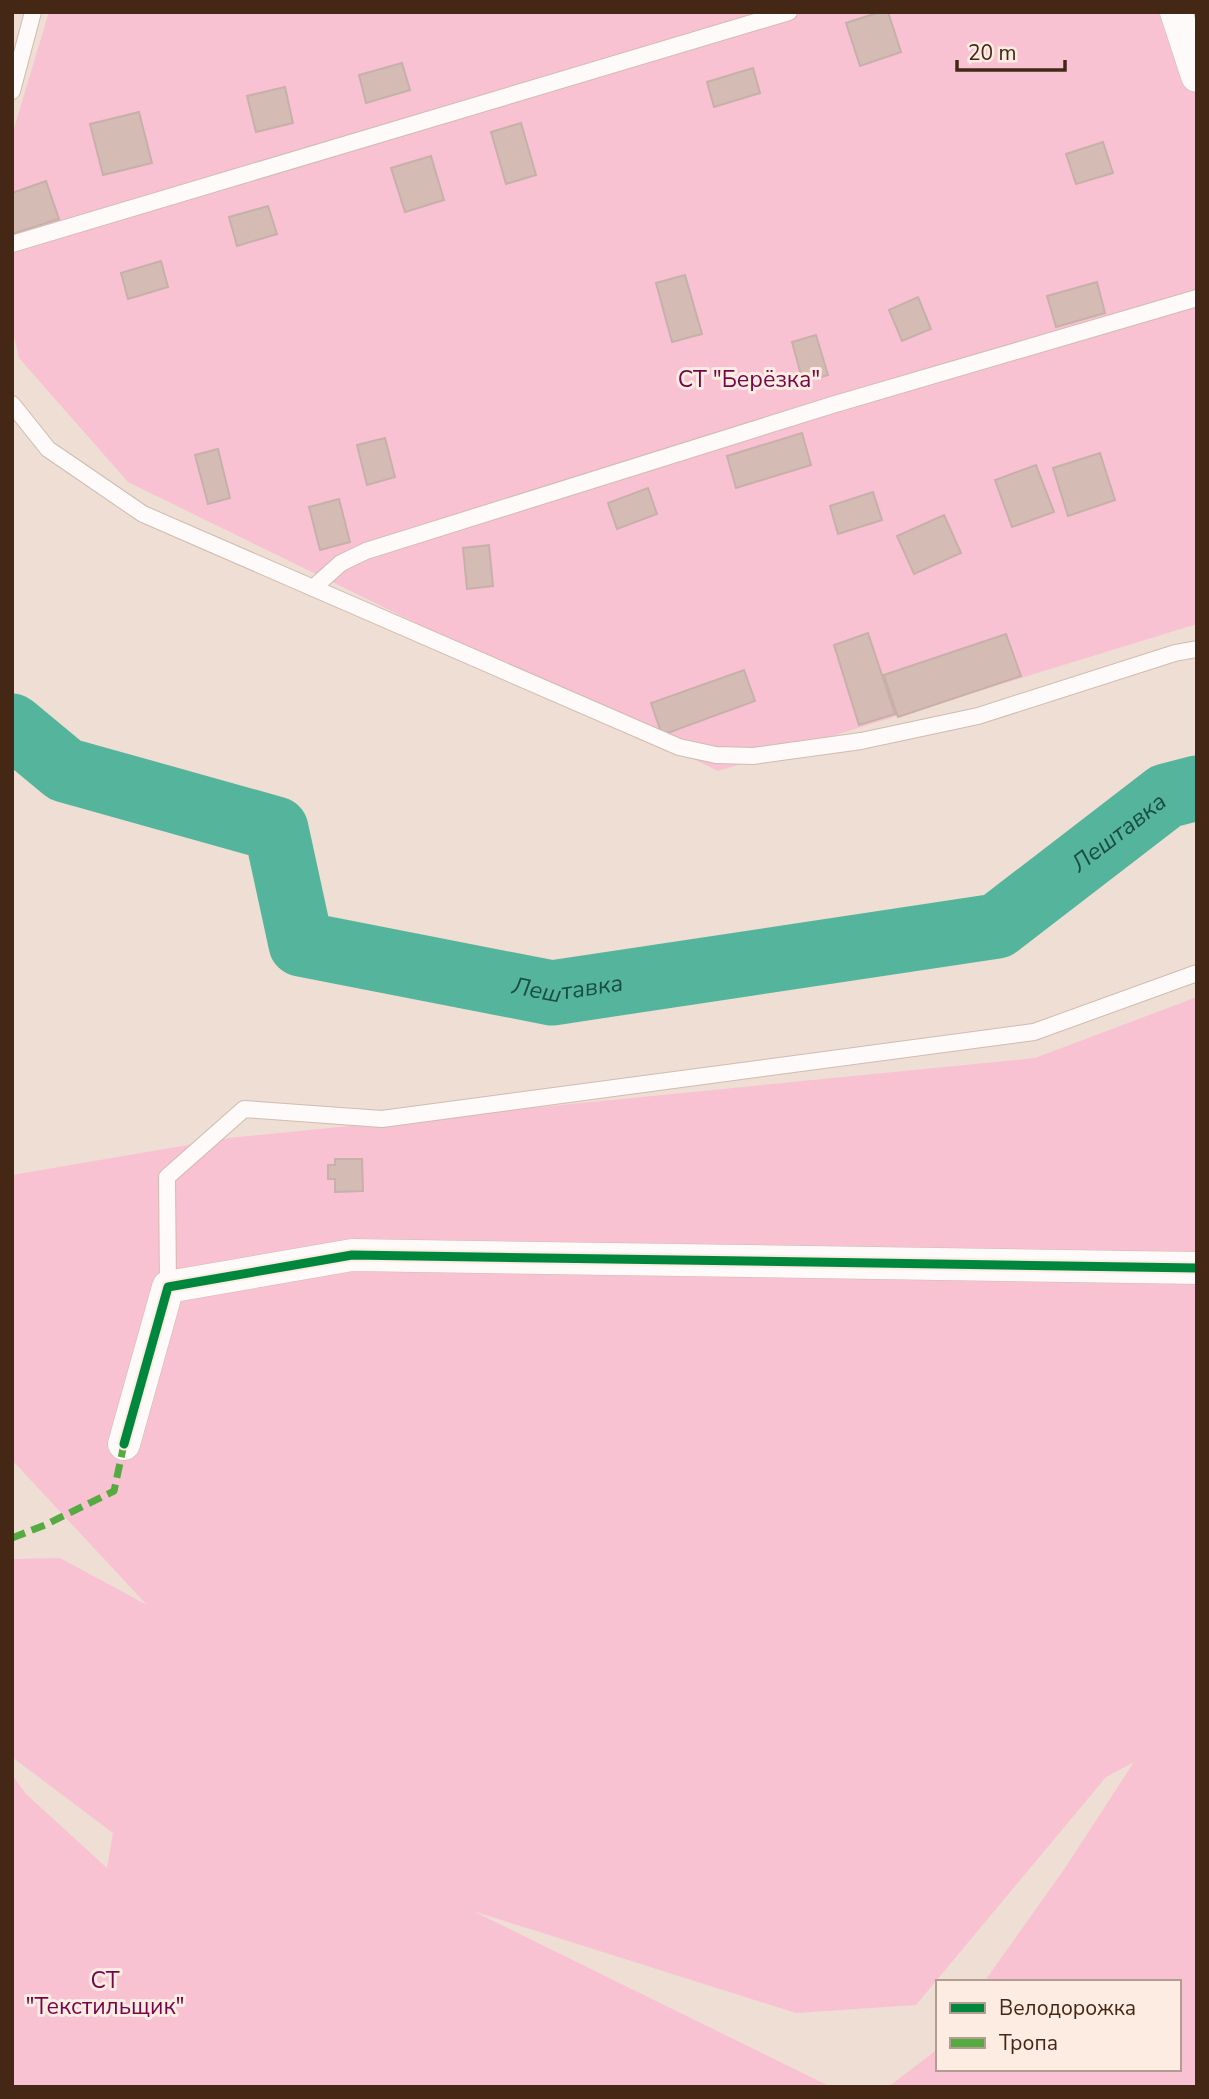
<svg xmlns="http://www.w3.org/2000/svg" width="1209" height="2099" viewBox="0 0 1209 2099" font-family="'Nunito Sans',sans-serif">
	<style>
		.green { fill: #f8c2d2 }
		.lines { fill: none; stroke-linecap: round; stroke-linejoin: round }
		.river { stroke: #55b59c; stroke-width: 65 }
		.building { fill: #d4bcb5; stroke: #c7b0a9; stroke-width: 2 }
		.lane-casing { stroke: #d1bbae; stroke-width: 18 }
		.street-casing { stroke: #d1bbae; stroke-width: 33 }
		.lane { stroke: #fdfaf9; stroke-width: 16 }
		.street { stroke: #fdfaf9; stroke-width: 32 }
		.quiet { stroke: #56aa42; stroke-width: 7; stroke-dasharray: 14 7; stroke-linecap: butt }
		.cycleway-casing { stroke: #fcece2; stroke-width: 13 }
		.cycleway { stroke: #00873e; stroke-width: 9 }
		.labels { text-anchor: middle; stroke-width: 6; stroke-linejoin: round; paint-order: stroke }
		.park-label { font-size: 23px; fill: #760449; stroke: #fcece2 }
		.water-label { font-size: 24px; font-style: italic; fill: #1a4e40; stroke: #fcece2 }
	</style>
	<rect width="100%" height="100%" fill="#efded4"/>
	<path class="green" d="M49,12H1197V624L718,771L128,482L19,358L12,327V135Z
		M1197,997V2087H888L934,2052L938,2046V2069H1179V1982H984L1065,1868L1134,1762L1106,1777L916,2005L796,2013L473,1911L831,2087H12V1775L26,1794L107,1868L113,1833L12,1757V1559L60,1558L147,1605L12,1460V1175L229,1138L1035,1058Z"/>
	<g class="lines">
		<path class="river" id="s1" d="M12,726L65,770L276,829L301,944L552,993L997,926L1166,796L1197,788"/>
	</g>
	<path class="building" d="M880,12H888L901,52L860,66L846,23Z
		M402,63L410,90L366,103L359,75Z
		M753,68L760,93L714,107L707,82Z
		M285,87L293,123L256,132L247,96Z
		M139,112L152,163L103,175L90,124Z
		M521,123L536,175L506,184L491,132Z
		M1103,142L1113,173L1076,184L1066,154Z
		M431,156L444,200L405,212L391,168Z
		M46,181L59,219L12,234V193Z
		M268,206L277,234L237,246L229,217Z
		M161,261L168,287L128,299L121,273Z
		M685,275L702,334L672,342L656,283Z
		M1097,282L1105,313L1056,327L1047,296Z
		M918,297L931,329L902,341L889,310Z
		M816,335L828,375L803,382L792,342Z
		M802,433L811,465L736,488L727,456Z
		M385,438L395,477L367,485L357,445Z
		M218,449L230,498L208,504L195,455Z
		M1100,453L1115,500L1068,516L1053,468Z
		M1036,465L1054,512L1012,527L995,480Z
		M648,488L657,514L617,529L608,503Z
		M873,492L882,520L838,534L830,506Z
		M339,499L350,542L320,550L309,507Z
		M944,515L961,553L914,574L897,536Z
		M489,545L493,586L467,589L463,548Z
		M868,633L895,714L859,725L834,645Z
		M1006,634L1021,676L898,717L884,675Z
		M744,670L755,701L662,735L651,703Z
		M335,1159H362L363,1191L335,1192V1179H328V1165H335Z"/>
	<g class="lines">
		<defs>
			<path id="lane" d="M12,91L33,12
				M12,244L789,12
				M12,404L48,449L143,514L679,747L716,755L753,756L861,741L978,716L1175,653L1197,649
				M313,588L341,563L366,551L832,405L1197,298
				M168,1287L167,1177L244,1109L382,1119L1034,1032L1197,973"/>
			<path id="street" d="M1176,12L1197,76
				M124,1444L168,1287L352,1255L1197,1268"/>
		</defs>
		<use href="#lane" class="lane-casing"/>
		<use href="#street" class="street-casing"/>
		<use href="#lane" class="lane"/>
		<use href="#street" class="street"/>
		<path class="quiet" d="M12,1538L45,1525L114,1491L124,1444"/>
		<defs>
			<path id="cycleway" d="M124,1444L168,1287L352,1255L1197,1268"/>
		</defs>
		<use href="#cycleway" class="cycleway-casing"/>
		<use href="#cycleway" class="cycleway"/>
	</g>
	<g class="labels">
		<g class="park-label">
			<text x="749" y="387">СТ "Берёзка"</text>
			<text x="105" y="1988">СТ<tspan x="105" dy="26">"Текстильщик"</tspan></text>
		</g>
		<g class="water-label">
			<text dy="8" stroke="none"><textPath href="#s1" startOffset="1265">Лештавка</textPath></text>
			<text dy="8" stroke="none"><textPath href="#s1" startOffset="677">Лештавка</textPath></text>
		</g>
	</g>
	<rect width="1209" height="2099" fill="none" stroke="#452715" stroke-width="28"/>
	<rect x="936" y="1980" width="245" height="91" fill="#fcece2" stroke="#b39d90" stroke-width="2"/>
	<rect x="950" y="2003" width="35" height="10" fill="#00873e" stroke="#b39d90" stroke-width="2"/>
	<text x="999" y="2015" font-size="21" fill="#452715">Велодорожка</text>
	<rect x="950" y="2038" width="35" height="10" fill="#56aa42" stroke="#b39d90" stroke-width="2"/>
	<text x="999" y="2050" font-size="21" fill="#452715">Тропа</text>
	<path d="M957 60v10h108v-10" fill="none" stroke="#452715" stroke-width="3.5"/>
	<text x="968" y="60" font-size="21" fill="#452715" stroke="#fcece2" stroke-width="5" paint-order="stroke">20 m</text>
</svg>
